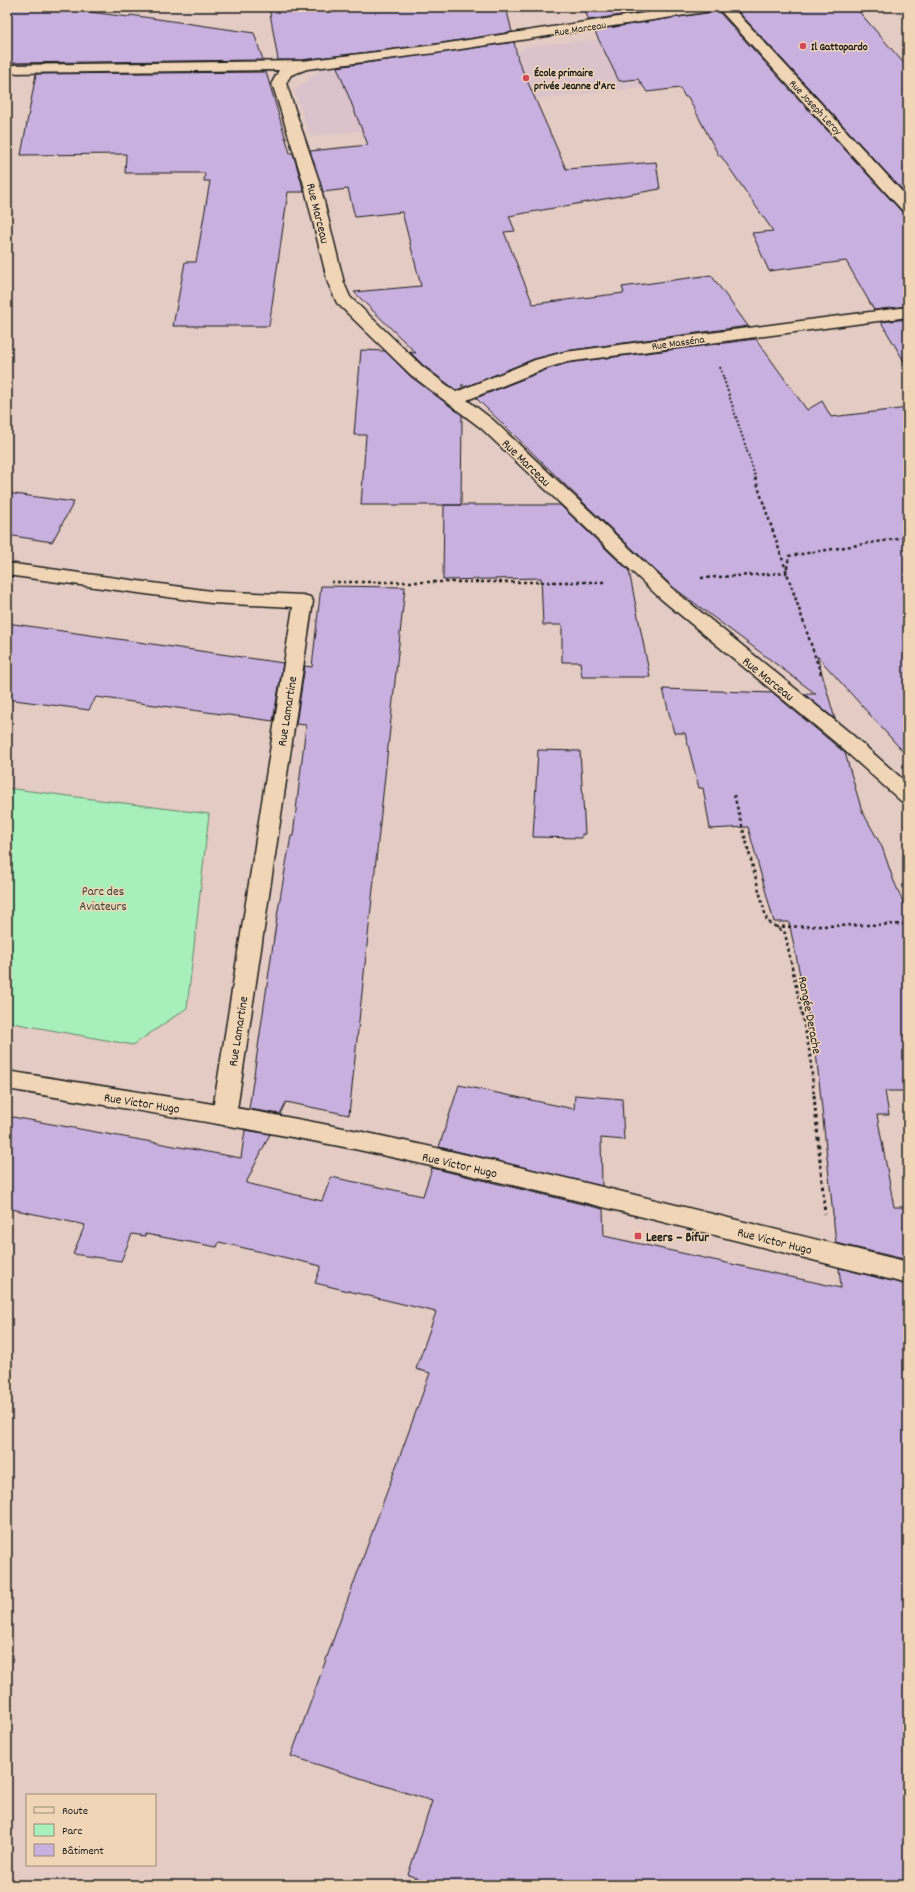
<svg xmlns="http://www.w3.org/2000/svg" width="915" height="1892" viewBox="0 0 915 1892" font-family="Dekko,sans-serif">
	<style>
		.built { fill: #dcc3cb }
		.green { fill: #a7efbb; stroke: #62866c }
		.building { fill: #c8b0df; stroke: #1c1c1c }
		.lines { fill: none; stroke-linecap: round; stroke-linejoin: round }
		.street-casing { stroke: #1c1c1c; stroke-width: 3 }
		.secondary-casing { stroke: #1c1c1c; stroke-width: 3 }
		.path-far2 { stroke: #1c1c1c; stroke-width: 2; stroke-dasharray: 2 2; stroke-linecap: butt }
		.path-far1 { stroke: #1c1c1c; stroke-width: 2.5; stroke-dasharray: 3 3; stroke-linecap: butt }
		.path { stroke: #1c1c1c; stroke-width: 3; stroke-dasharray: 3.5 3.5; stroke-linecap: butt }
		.street { fill: #f0d6b7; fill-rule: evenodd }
		.secondary { fill: #f0d6b7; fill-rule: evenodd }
		.poi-dot { fill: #d1495b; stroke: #f0d6b7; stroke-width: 1.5 }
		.labels { text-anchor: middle; stroke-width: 3; stroke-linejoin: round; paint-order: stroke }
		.far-street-label { font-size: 11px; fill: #1c1c1c; stroke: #f0d6b7 }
		.far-poi-label { font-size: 11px; font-weight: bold; fill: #1c1c1c; stroke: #f0d6b7; text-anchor: start }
		.street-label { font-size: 13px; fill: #1c1c1c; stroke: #f0d6b7 }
		.park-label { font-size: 13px; fill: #38463c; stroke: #f0d6b7 }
		.poi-label { font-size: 13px; font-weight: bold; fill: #1c1c1c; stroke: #f0d6b7; text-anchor: start }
	</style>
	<rect width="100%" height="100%" fill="#e4cbc3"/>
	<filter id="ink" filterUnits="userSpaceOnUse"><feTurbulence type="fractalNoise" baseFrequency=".025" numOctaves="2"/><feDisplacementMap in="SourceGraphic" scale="8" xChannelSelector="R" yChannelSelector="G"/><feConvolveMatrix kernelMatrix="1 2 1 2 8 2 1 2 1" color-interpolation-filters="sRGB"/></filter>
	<g filter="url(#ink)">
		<path class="built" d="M613,38L731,79L536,99L542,113L310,136L294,91L323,68L499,47L507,53L519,52L526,46Z"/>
		<path class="green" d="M7,788L209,814L187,1008L133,1045L7,1022Z"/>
		<path class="building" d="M7,7H51L129,17L130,15L254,33L263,60L7,63Z
			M269,7H506L512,32L435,44L302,60H278Z
			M583,7H674L589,20Z
			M734,7H855L908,68V196Z
			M718,11L901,211L908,213V306L874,310L846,261L769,271L752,233L773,231L721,156H719L688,97H685L680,88L647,92L638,79L619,81L594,30Z
			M514,42L518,60L566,169L656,162L660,189L509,216L515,231L504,232L533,304L624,293L622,287L711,275L748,326L565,351L534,359L465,387L462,384V388L456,390L424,366L410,352L416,353L354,292L421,286L402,212L355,217L348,189L323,192L310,151L368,145L337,67Z
			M266,72L290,153H293L304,192H288L269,326H173L185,262H196L210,181H204L205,173H125L126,154L21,155L36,74Z
			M908,319V368L881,322Z
			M756,339L807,410L822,401L831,417L908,408V757L817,656L835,719L804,694H816L673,587L586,505L476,398L548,369L567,363Z
			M361,350L385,351L410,376L462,415L461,505H560L629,571L650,677H582L580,662H562V625H543L541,578L443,580L444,505H461H361L366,435H354Z
			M7,493L74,502L52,542L7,535Z
			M321,586L405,587L349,1115L286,1102L280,1114L249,1109L278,910L291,836H293L306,725L296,724L305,666L312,667Z
			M7,623L283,663L273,721L96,697L89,710L7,699Z
			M663,689L773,693L845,753L862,811L882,847L893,879L908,913V1091H885L889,1115H877L894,1207H908V1260L836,1243L816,1052L789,922H774L748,827L710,829L703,788H699L685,733H674Z
			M538,750L580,751L585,834H582V838L533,837Z
			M459,1085L574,1109L575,1095L622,1099L624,1140L601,1138L602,1186L439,1147Z
			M7,1116L241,1158L245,1130L270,1134L246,1183L322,1201L331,1177L423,1196L432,1168L603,1209L604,1236L841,1288L839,1268L908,1285V1885H438L408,1875L432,1801L291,1756L430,1373L416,1369L436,1312L315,1283L321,1266L219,1242L217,1247L145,1234V1236L132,1234L121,1261L73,1254L85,1225L7,1208Z"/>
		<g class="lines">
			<defs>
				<path id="street" d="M684,7H719L717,10L712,11L435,53L307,69L291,75L286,83L319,181L344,283L350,297L423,367L456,392L535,360L565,352L908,307V317L567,362L547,368L467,400L493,420L675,591L849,732L908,784V803L901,801L835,742L661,599L481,428L411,375L337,303L328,283L303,181L272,83L279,70L7,73V65L302,61L435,45Z
					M7,563L211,591L303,595L310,597L313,601L236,1116L232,1123L224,1125L216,1123L212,1116L293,607L211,603L7,575Z"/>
				<path id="secondary" d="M717,7H732L908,198V212L902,210Z
					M7,1071C124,1090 242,1107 358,1131C543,1170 725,1218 908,1262V1284C725,1238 543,1190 359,1150C242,1126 124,1109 7,1089Z"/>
			</defs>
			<use href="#street" class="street-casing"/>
			<use href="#secondary" class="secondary-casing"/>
			<path class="path-far2" d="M720,367L756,479"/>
			<path class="path-far1" d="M755,478L821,674
				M701,578L786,573L789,556L908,537
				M331,582H604
				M734,795L767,921L785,933L810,1054L814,1096
				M776,927L908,924"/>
			<path class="path" d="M814,1095L825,1214"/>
			<use href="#street" class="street"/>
			<use href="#secondary" class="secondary"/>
		</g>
	</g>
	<g class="poi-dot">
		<circle cx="803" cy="46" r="4"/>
		<circle cx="526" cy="78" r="4"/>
		<rect x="634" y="1232" width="8" height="8" rx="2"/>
	</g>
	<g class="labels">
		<g class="far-street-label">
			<text transform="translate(580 28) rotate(-9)" y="4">Rue Marceau</text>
			<text transform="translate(816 107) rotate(47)" y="4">Rue Joseph Leroy</text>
			<text transform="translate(678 342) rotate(-8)" y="4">Rue Masséna</text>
		</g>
		<g class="far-poi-label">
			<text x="811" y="50">Il Gattopardo</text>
			<text x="534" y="76">École primaire<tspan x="534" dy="13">privée Jeanne d'Arc</tspan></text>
		</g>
		<g class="street-label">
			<text transform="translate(319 213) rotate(76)" y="5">Rue Marceau</text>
			<text transform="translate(527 462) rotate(44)" y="5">Rue Marceau</text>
			<text transform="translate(769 678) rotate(39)" y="5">Rue Marceau</text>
			<text transform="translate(286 711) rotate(-81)" y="5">Rue Lamartine</text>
			<text transform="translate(811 1015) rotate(79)" y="5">Rangée Derache</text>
			<text transform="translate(237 1031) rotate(-81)" y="5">Rue Lamartine</text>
			<text transform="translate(142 1102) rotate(9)" y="5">Rue Victor Hugo</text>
			<text transform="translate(460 1164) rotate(13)" y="5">Rue Victor Hugo</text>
			<text transform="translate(775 1240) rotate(14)" y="5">Rue Victor Hugo</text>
		</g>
		<g class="park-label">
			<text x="103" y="895">Parc des<tspan x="103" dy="15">Aviateurs</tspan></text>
		</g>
		<g class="poi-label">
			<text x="646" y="1241">Leers – Bifur</text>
		</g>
	</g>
	<rect width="915" height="1892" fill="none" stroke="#f0d6b7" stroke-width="24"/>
	<rect x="12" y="12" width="891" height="1868" fill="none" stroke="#1c1c1c" stroke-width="1.5" filter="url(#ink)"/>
	<rect x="26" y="1794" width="130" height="72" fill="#f0d6b7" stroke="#9b8c79"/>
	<rect x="34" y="1807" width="20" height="6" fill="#f0d6b7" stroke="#9b8c79"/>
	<text x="62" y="1814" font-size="12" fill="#1c1c1c">Route</text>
	<rect x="34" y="1824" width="20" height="12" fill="#a7efbb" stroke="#9b8c79"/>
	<text x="62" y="1834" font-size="12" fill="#1c1c1c">Parc</text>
	<rect x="34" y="1844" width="20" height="12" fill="#c8b0df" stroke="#9b8c79"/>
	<text x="62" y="1854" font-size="12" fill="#1c1c1c">Bâtiment</text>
</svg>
